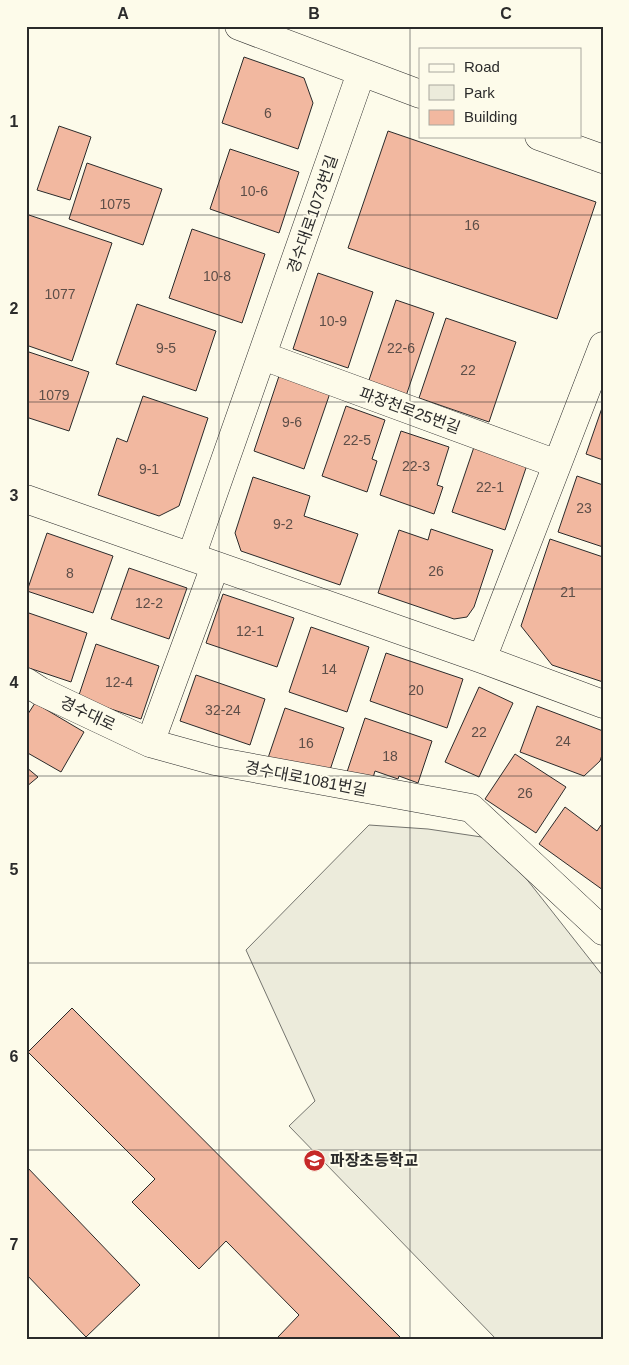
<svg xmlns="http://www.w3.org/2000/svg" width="629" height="1365" font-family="Arial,'Noto Sans KR',sans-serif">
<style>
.green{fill:#ecebdb;stroke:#74746e}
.building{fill:#f2b8a0;stroke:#2b2b2b}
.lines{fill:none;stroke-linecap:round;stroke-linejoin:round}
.street-casing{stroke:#2b2b2b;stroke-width:29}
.street{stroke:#fdfbea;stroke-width:28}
.grid{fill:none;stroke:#2b2b2b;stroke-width:1;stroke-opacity:0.55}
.labels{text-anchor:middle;stroke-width:4;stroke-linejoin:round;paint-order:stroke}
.number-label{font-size:14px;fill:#5d4e48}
.street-label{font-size:16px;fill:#2b2b2b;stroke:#fdfbea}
.poi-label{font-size:16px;font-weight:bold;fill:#2b2b2b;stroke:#fdfbea;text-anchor:start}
.neatline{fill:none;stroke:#2b2b2b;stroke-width:2}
.grid-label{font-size:16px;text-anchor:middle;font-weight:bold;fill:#2b2b2b}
</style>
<rect width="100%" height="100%" fill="#fdfbea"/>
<!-- green -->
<path class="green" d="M369,825L428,829L495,839L603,976V1339H496L289,1126L315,1101L246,950Z"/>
<!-- building -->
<path class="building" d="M244,57L304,78L313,103L298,149L222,123Z
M59,126L91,137L70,200L37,190Z
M388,131L596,202L557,319L348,248Z
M230,149L299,172L279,233L210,209Z
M87,163L162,189L143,245L69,219Z
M26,214L112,243L72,361L26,345Z
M192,229L265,254L242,323L169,298Z
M318,273L373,292L348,368L293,349Z
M396,300L434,313L406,396L368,383Z
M137,304L216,331L196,391L116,364Z
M446,318L516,342L489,422L419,398Z
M26,351L89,372L69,431L26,417Z
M279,376L330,393L304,469L254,451Z
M143,396L208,418L179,506L159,516L98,495L117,438L127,442Z
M603,405V460L586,454Z
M346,406L385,420L372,459L377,461L367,492L322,476Z
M401,431L449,447L437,485L443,487L434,514L380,495Z
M475,444L528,462L505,530L452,512Z
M577,476L603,485V547L558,532Z
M253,477L310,496L304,516L358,534L340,585L241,551L235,533Z
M431,529L493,550L474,607L467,617L454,619L378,593L399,530L428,540Z
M47,533L113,556L93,613L27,591Z
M550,539L603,557V682L552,665L521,626Z
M129,568L187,588L169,639L111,619Z
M223,594L294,618L277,667L206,643Z
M26,612L87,633L71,682L26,667Z
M311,627L369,647L347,712L289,692Z
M96,644L159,666L141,719L78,698Z
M386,653L463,679L447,728L370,701Z
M196,675L265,699L250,745L180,721Z
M479,687L513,703L479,777L445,762Z
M35,703L84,732L61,772L26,752V717Z
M537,706L603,731V752L600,761L584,776L520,752Z
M285,708L344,728L327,779L268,758Z
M365,718L432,741L418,783L399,776L398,779L375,771L372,781L347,772Z
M515,754L566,787L536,833L485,799Z
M26,767L38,777L26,787Z
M565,807L597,831L601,825L603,827V890L539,844Z
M72,1008L402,1339H280L278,1337L299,1315L226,1241L199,1269L132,1202L155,1179L28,1052Z
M26,1166L140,1285L86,1337L26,1274Z"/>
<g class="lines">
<defs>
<path id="street" d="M239,26L420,94
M539,136L603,159
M263,356L557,464
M26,499L482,659L603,704
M191,557L361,73
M482,659L603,346
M26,682L40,691L150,743L215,761L471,808L603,931
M150,743L215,566"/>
</defs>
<!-- street casing -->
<use href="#street" class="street-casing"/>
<!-- street -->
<use href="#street" class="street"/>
</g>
<!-- grid -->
<path class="grid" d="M219,26V1339M410,26V1339M26,215H603M26,402H603M26,589H603M26,776H603M26,963H603M26,1150H603"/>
<!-- icons -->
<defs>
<symbol id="school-disc" viewBox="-11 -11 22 22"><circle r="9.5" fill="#c62828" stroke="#fdfbea"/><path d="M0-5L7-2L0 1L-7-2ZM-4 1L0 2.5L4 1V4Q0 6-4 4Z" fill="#fff"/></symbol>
</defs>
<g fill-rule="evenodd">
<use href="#school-disc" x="302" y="1148" width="25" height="25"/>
</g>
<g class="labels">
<!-- number labels -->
<g class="number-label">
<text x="268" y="118">6</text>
<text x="254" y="196">10-6</text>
<text x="115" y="209">1075</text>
<text x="472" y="230">16</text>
<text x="217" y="281">10-8</text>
<text x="60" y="299">1077</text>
<text x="333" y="326">10-9</text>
<text x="166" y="353">9-5</text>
<text x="401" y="353">22-6</text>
<text x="468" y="375">22</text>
<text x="54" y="400">1079</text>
<text x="292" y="427">9-6</text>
<text x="357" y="445">22-5</text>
<text x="416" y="471">22-3</text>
<text x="149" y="474">9-1</text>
<text x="490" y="492">22-1</text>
<text x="584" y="513">23</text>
<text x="283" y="529">9-2</text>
<text x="436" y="576">26</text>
<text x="70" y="578">8</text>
<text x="568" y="597">21</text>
<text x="149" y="608">12-2</text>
<text x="250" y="636">12-1</text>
<text x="329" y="674">14</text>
<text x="119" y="687">12-4</text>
<text x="416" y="695">20</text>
<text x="223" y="715">32-24</text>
<text x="479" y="737">22</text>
<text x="563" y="746">24</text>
<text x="306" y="748">16</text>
<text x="390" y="761">18</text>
<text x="525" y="798">26</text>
</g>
<!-- street labels -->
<g class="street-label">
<text transform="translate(312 214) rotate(-71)" y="6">경수대로1073번길</text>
<text transform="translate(410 410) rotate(20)" y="6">파장천로25번길</text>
<text transform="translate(88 713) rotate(25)" y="6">경수대로</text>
<text transform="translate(306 778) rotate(11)" y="6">경수대로1081번길</text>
</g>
<!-- poi labels -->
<g class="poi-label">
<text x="330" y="1166">파장초등학교</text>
</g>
</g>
<!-- border -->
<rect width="629" height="1365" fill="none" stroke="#fdfbea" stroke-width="55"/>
<!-- legend -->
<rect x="419" y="48" width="162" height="90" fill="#fdfbea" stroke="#a9a89e"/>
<rect x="429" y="64" width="25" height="8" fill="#fdfbea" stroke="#a9a89e"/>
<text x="464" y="72" font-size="15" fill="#2b2b2b">Road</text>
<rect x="429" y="85" width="25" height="15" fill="#ecebdb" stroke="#a9a89e"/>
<text x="464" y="98" font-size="15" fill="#2b2b2b">Park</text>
<rect x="429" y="110" width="25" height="15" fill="#f2b8a0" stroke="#a9a89e"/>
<text x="464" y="122" font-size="15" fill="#2b2b2b">Building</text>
<rect x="28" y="28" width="574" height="1310" class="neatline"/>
<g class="grid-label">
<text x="123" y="19">A</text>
<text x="314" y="19">B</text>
<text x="506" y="19">C</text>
<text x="14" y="127">1</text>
<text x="14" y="314">2</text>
<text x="14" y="501">3</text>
<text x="14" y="688">4</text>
<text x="14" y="875">5</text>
<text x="14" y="1062">6</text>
<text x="14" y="1250">7</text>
</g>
</svg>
